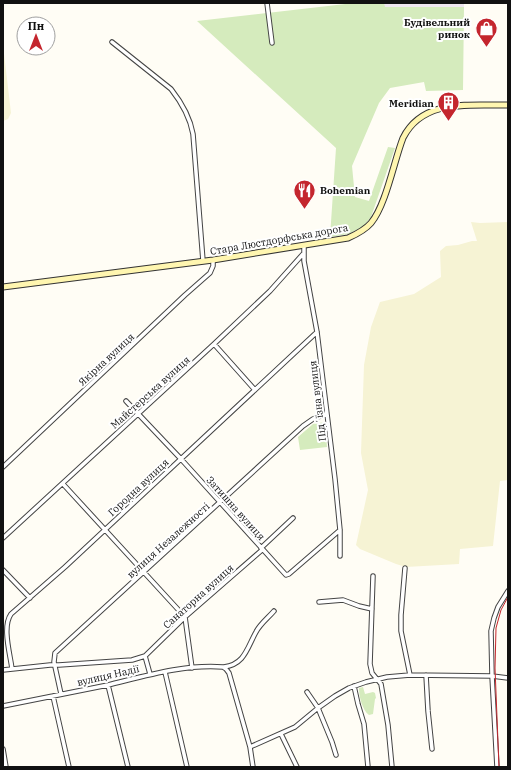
<svg xmlns="http://www.w3.org/2000/svg" width="511" height="770" font-family="'IBM Plex Serif',serif">
<style>
.industrial{fill:#eee6ef}
.farmland{fill:#f6f3d4}
.green{fill:#d5ebbd}
.lines{fill:none;stroke-linecap:round;stroke-linejoin:round}
.street-casing{stroke:#444;stroke-width:5.5}
.secondary-casing{stroke:#333;stroke-width:7}
.street{stroke:#fff;stroke-width:3.5}
.secondary{stroke:#fff6b0;stroke-width:5}
.tram{stroke:#c4262e;stroke-width:1}
.labels{text-anchor:middle;stroke-width:4;stroke-linejoin:round;paint-order:stroke}
.poi-label{font-size:10px;font-weight:bold;fill:#111;stroke:#fff;text-anchor:end}
.street-label{font-size:10px;fill:#111;stroke:#fff}
</style>
<rect width="100%" height="100%" fill="#fffdf5"/>
<!-- industrial -->
<path class="industrial" d="M384,3H464V7H384Z"/>
<!-- farmland -->
<path class="farmland" d="M3,45L11,113L8,119L3,121Z
M471,222L480,223L508,222V480L500,481L493,546L460,549L459,564L406,567L396,564L360,549L356,545L368,490L361,453L364,365L371,327L380,302L414,294L441,277L440,251L446,246L458,245L472,241H477Z"/>
<!-- green -->
<path class="green" d="M354,3H384L385,7H464L463,90L426,91L424,82L390,88L379,103L352,166L355,197L369,201L388,147L395,148L371,217L363,227L348,234L330,237L336,148L197,21Z
M325,422L327,447L300,450L298,437L313,424Z
M363,687L365,694L373,692L375,693L376,698L375,699L373,714L369,715C362,710 359,696 359,688Z"/>
<g class="lines">
<defs>
<path id="street" d="M267,3L272,43
M112,42L171,89C182,103 190,117 193,134L203,261
M304,246V261L317,332L335,479L340,530V556
M214,344L255,390
M126,401L181,459L286,575L289,574L340,530
M3,467L185,295L210,273L213,266V260
M63,484L185,617L192,668
M3,538L214,344L270,291L303,254
M261,548L293,518
M405,568L401,615V631L410,675
M3,570L30,598
M373,576L370,664L372,673L381,684L388,725L392,767
M319,602L343,600L359,606L372,609
M145,656L150,674
M224,667C245,664 247,648 256,632C260,624 268,618 274,611
M12,669C10,653 2,627 11,614L65,567L317,332
M3,670L50,665H59L132,660L145,656L185,617L262,550
M165,672L187,767
M426,675L428,711L432,749
M108,685L128,767
M354,686L358,704L364,724L368,767
M307,692L318,708L332,742L336,755
M61,694L54,662L55,653L303,426L313,419L326,414
M53,696L69,767
M3,706C38,699 73,692 108,685C145,676 184,664 223,667L226,669L229,673L250,747L253,767
M281,734L297,767
M250,747L295,727L318,708L335,696L349,688L366,682L387,677L410,675L492,676L508,678
M3,749L6,767
M497,767L492,676L491,631L494,618L498,607L508,591"/>
<path id="secondary" d="M3,287L213,260L348,238C357,234 365,230 371,223C386,205 394,161 403,138C423,98 470,106 508,105"/>
</defs>
<!-- street casing -->
<use href="#street" class="street-casing"/>
<!-- secondary casing -->
<use href="#secondary" class="secondary-casing"/>
<!-- street -->
<use href="#street" class="street"/>
<!-- secondary -->
<use href="#secondary" class="secondary"/>
<!-- tram -->
<path class="tram" d="M499,767L495,668L496,628L501,610L508,597"/>
</g>
<!-- icons -->
<defs>
<symbol id="shop-pin" viewBox="-11 -11 22 30"><path d="M0 17L-7.5 6A9.5 9.5 0 1 1 7.5 6Z" fill="#c4262e" stroke="#fff"/><path d="M-5-2.5h2.3a2.7 3.5 0 0 1 5.4 0H5L5.5 6h-11ZM-1.5-2.5h3a1.5 2.3 0 0 0-3 0Z" fill="#fff"/></symbol>
<symbol id="building-pin" viewBox="-11 -11 22 30"><path d="M0 17L-7.5 6A9.5 9.5 0 1 1 7.5 6Z" fill="#c4262e" stroke="#fff"/><path d="M-4-6H4V6H1V3H-1V6H-4ZM-2.5-4.3h1.7v1.8h-1.7ZM.8-4.3h1.7v1.8H.8ZM-2.5-1h1.7V.8h-1.7ZM.8-1h1.7V.8H.8Z" fill="#fff"/></symbol>
<symbol id="restaurant-pin" viewBox="-11 -11 22 30"><path d="M0 17L-7.5 6A9.5 9.5 0 1 1 7.5 6Z" fill="#c4262e" stroke="#fff"/><path d="M-5-6h1v4h1v-4h1v4h1v-4h1v5L-1.5 .5V6h-2V.5L-5-1ZM5-6V6H3V1.5H1.5Q1.5-4 5-6Z" fill="#fff"/></symbol>
</defs>
<g fill-rule="evenodd">
<use href="#shop-pin" x="474" y="16" width="25" height="34"/>
<use href="#building-pin" x="436" y="90" width="25" height="34"/>
<use href="#restaurant-pin" x="292" y="178" width="25" height="34"/>
</g>
<g class="labels">
<!-- poi labels -->
<g class="poi-label">
<text x="470" y="26">Будівельний<tspan x="470" dy="12">ринок</tspan></text>
<text x="434" y="107">Meridian</text>
<text x="320" y="194" text-anchor="start">Bohemian</text>
</g>
<!-- street labels -->
<g class="street-label">
<text transform="translate(279 239) rotate(-10)" y="4">Стара Люстдорфська дорога</text>
<text transform="translate(106 359) rotate(-43)" y="4">Якірна вулиця</text>
<text transform="translate(150 392) rotate(-42)" y="4">Майстерська вулиця</text>
<text transform="translate(317 401) rotate(-97)" y="4">Підʼїзна вулиця</text>
<text transform="translate(138 487) rotate(-43)" y="4">Городна вулиця</text>
<text transform="translate(236 508) rotate(48)" y="4">Затишна вулиця</text>
<text transform="translate(168 540) rotate(-42)" y="4">вулиця Незалежності</text>
<text transform="translate(198 596) rotate(-42)" y="4">Санаторна вулиця</text>
<text transform="translate(108 675) rotate(-13)" y="4">вулиця Надії</text>
</g>
</g>
<!-- border -->
<rect width="511" height="770" fill="none" stroke="#111111" stroke-width="8"/>
<!-- north arrow -->
<g transform="translate(36 36)"><circle r="19" fill="#ffffff" stroke="#a0a0a0"/>
<path d="M0-3L7 15L0 10L-7 15Z" fill="#c4262e"/>
<text y="-6" font-size="11" font-weight="bold" text-anchor="middle" fill="#111111">Пн</text>
</g>
</svg>
